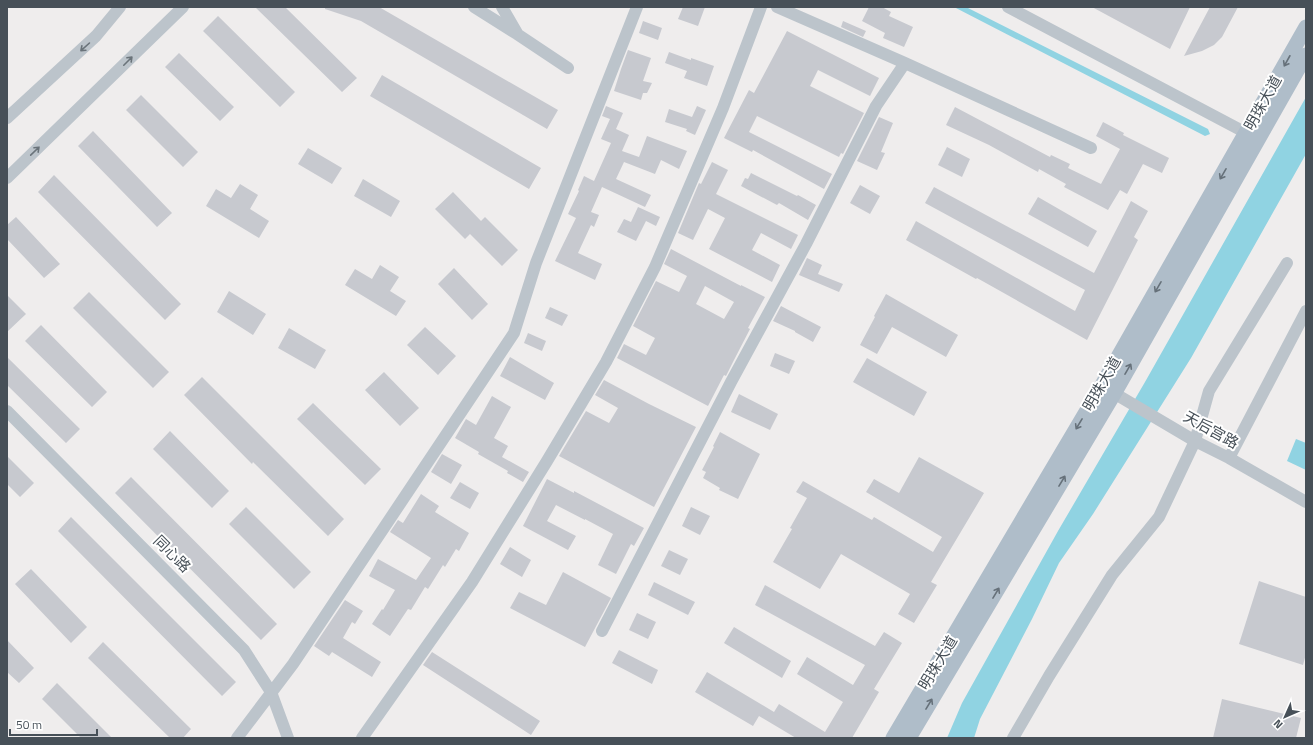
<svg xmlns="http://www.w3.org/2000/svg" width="1313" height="745" font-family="'Titillium Web','Noto Sans SC',sans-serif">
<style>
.water{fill:#90d3e2}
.building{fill:#c7c9cf;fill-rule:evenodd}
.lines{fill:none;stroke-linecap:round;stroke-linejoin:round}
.minor{stroke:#bcc4cb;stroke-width:12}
.major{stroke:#afbdc9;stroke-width:15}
.oneway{stroke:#6a737a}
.oneway2{stroke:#66717a}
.labels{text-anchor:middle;stroke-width:4;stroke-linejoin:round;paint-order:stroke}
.street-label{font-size:15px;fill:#475058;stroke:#fff}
</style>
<rect width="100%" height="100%" fill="#efeded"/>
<!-- water -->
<path class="water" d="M954,7H966L1208,129L1210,134L1205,136Z
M1306,97V154L1191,358L1093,514L1059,563L1032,619L980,719L974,738H947L962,703L1058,531L1145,382Z
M1296,439L1306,443V470L1287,461Z"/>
<!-- building -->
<path class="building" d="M255,7H285L357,78L342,92Z
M325,7H379L558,110L547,129L361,21L325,9Z
M683,7H705L698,26L678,19Z
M869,7H882L891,12L889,16L913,27L904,47L883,38L885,33L862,21Z
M1092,7H1190L1170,49Z
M1210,7H1238L1222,37L1214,45L1202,51L1184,56Z
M218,16L295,92L280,107L203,31Z
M643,21L662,28L658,40L639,33Z
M843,21L866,31L863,37L841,27Z
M787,31L879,78L870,96L818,70L810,86L864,113L843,154L841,153L839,157L757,116L749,132L832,174L824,189L753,150L752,152L724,138L749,90L754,93Z
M628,50L651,58L643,81L652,83L647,93H643L641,100L614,91L621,69Z
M669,52L691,60V58L714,66L707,86L684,78L687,71L665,63Z
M179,53L234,107L220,121L165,67Z
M382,75L541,168L529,189L370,96Z
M141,95L198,152L183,167L126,110Z
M606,106L623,113L616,129L629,135L622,151L639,157L647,136L687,151L679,169L661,160L655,174L624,162L616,179L651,195L645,207L602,187L591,212L599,215L594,227L591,225L578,253L602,264L595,280L555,261L576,218L568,214L579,191L578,190L584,176L594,181L611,143L601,139L610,119L602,116Z
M697,106L706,110L695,135L686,131L687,129L665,122L669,109L692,117Z
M955,107L1050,157L1051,155L1070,164L1068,168L1101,184L1120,149L1096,136L1103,122L1124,133L1123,135L1169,158L1162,173L1143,164L1127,194L1120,190L1108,210L1064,187L1066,184L1039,169L1038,172L989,145L946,125Z
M879,117L893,123L881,152L885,153L877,170L857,161Z
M93,131L172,213L157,227L78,146Z
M947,147L970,159L962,177L938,165Z
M308,148L342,168L332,184L298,164Z
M712,162L728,170L716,194L798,235L791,249L761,233L752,250L780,265L772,282L709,249L725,218L708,209L693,240L678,233L699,183L701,184Z
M751,173L797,196L798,195L816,205L808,220L779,203L777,205L741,186L745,178L748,179Z
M54,175L181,304L165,320L38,192Z
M363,179L400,201L391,217L354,196Z
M240,184L258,195L250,209L269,221L259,238L206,206L216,189L231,198Z
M860,185L880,196L870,214L850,203Z
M934,187L1094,273L1131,201L1148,211L1134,237L1138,240L1087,340L977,278L976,279L906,240L916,221L1075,311L1085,290L925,203Z
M453,192L481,221L485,217L518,250L502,266L470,234L465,239L435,209Z
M1038,197L1097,231L1088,247L1028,214Z
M638,207L660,217L656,226L646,221L636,241L617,232L624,219L631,222Z
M16,217L60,264L44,278L7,239V225Z
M671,249L741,286V285L765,297L748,328L750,329L734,360L726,376L724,375L708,406L617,358L624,344L646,355L655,338L633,326L656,281L679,292L687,276L664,264ZM705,286L734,302L724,319L696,304Z
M807,258L822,265L818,274L843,284L839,292L799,275Z
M380,265L399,277L390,291L406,301L396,316L345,285L355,269L372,279Z
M454,268L488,304L472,320L438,284Z
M229,291L266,314L253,335L217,312Z
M89,292L169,372L153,388L73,308Z
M886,294L958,335L946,357L892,327L877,354L860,345L875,317L874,316Z
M7,295L26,314L7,332Z
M781,306L821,327L813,342L795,332V331L773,321Z
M550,307L568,315L562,326L545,318Z
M41,325L107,392L92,407L25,341Z
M425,327L456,356L438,375L407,345Z
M289,328L326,350L315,369L278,348Z
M528,333L546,341L542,351L524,343Z
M775,353L795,361L789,374L770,366Z
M7,357L80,429L66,443L7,385Z
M510,357L554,383L545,400L500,376Z
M867,358L927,392L914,416L853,382Z
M384,372L419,408L400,426L365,390Z
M202,377L344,519L328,536L253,462L252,464L184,395Z
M604,380L649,404L696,427L654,507L559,456L586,411L609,423L618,408L595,395Z
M739,394L778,414L770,430L731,412Z
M492,396L511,407L494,438L508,446L502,457L529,472L523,482L507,473L508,471L478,454L479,452L455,438L466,419L476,425Z
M313,403L381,469L365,485L297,419Z
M170,431L229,491L212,508L153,449Z
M720,432L760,454L738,499L719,490L720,488L703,478L706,472L702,470L714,447L713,446Z
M442,454L462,465L451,484L431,472Z
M7,456L34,483L20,497L7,484Z
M919,457L984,493L931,582L937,585L914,623L898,614L910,594L841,554L820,589L773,562L792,529L790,528L807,498L796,492L803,481L872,520L874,517L933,552L942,537L866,492L874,479L899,493Z
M131,477L277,624L261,640L115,493Z
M547,479L574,493V491L644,528L634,546L631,544L616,574L598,565L613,534L585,519V520L556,505L547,521L576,536L568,550L523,526Z
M460,482L479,493L470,509L450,498Z
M421,494L439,506L435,512L469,533L459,551L456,549L445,567L443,565L428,589L425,587L411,610L408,609L390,636L372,624L382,609L383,610L395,590L369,576L378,559L416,580L431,558L390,532L398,520L403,523Z
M246,507L311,572L294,589L229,524Z
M691,507L710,516L700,535L682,526Z
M71,517L236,682L222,696L58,531Z
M510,547L531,560L522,577L500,564Z
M669,550L688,559L680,575L661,566Z
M31,569L87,627L71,643L15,584Z
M563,572L611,598L585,647L510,608L519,592L546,605Z
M1259,581L1306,597V654L1303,665L1239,644Z
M654,582L695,602L688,615L648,595Z
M765,585L875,646L884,632L902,643L874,689L879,692L852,738H796L759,716L753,726L695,692L707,672L774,712L779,704L825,732L843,702L797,674L807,657L853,685L865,665L755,605Z
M345,600L363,611L355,624L352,622L343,638L381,662L372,677L332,652L329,656L314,646Z
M637,613L656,622L648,639L629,630Z
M734,627L791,661L782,678L724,643Z
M7,640L34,668L19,683L7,672Z
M103,642L191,729L183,738H170L88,658Z
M619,650L658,670L652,684L612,663Z
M432,652L540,721L531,735L423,665Z
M57,683L112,738H81L42,699Z
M1222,699L1301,718L1296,738H1213Z"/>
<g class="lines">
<!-- minor -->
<path class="minor" d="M474,7L517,34L568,68
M502,7L517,33
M777,7L905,63L1091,148
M1008,7L1252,136
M7,118L96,36L120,7
M7,178L183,7
M1107,389L1195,441L1229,458L1306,502
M7,411L244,650L271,692L288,738
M1229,458L1306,311
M602,631L731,382L806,244L876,106L905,63
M237,738L293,664L514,333L536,263L637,7
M362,738L472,582L547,461L606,362L655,267L723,108L761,7
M1013,738L1049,676L1112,575L1159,517L1195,441L1209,391L1287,263"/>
<!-- major -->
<path class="major" d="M893,738L1102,385L1306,27
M909,738L1114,394L1306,55"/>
</g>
<!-- one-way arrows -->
<defs><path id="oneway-shaft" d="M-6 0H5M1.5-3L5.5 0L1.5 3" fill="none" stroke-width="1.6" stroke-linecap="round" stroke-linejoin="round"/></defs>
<g class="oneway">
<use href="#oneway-shaft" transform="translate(85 47) rotate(138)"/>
<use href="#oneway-shaft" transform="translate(128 61) rotate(-45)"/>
<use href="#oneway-shaft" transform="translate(35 151) rotate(-44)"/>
</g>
<g class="oneway2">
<use href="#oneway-shaft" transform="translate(1287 61) rotate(119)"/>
<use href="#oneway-shaft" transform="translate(1223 174) rotate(120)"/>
<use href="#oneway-shaft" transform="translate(1158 287) rotate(120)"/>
<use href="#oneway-shaft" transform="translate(1128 369) rotate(-60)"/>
<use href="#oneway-shaft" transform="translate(1079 424) rotate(121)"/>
<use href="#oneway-shaft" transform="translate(1062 481) rotate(-59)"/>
<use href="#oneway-shaft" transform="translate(996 593) rotate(-59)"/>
<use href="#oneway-shaft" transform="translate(929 704) rotate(-59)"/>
</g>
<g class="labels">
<!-- street labels -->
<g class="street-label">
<text transform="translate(1263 103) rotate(-61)" y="5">明珠大道</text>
<text transform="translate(1102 384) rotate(-60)" y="5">明珠大道</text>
<text transform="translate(1211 430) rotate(29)" y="5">天后宫路</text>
<text transform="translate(172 554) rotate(45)" y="5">同心路</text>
<text transform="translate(938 663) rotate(-59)" y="5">明珠大道</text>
</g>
</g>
<!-- border -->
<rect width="1313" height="745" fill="none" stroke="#475058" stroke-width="16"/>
<!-- north arrow -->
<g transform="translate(1285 717) rotate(225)" stroke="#ffffff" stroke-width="3" paint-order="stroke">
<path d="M0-3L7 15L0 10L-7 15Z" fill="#475058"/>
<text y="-6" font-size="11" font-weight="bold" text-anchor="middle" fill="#475058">N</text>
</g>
<!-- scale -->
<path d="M10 729v6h87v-6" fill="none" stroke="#475058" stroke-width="2"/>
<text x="16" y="729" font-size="12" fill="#475058" stroke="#ffffff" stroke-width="3" paint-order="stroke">50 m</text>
</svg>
